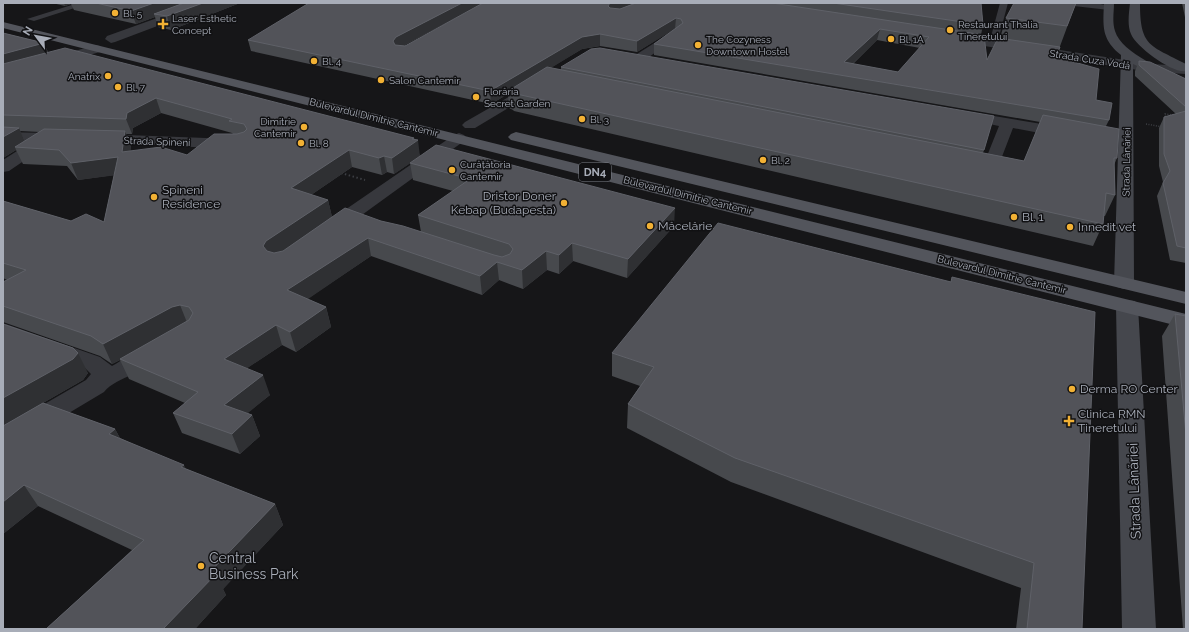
<svg xmlns="http://www.w3.org/2000/svg" width="1189" height="632" font-family="Raleway,sans-serif">
<style>
.lines{fill:none;stroke-linecap:round;stroke-linejoin:round}
.path-far1{stroke:#3d3f44;stroke-width:1.5;stroke-dasharray:1 1.5;stroke-linecap:butt}
.path{stroke:#3d3f44;stroke-width:2;stroke-dasharray:1.5 2.5;stroke-linecap:butt}
.lane{fill:#37383d;fill-rule:evenodd}
.street{fill:#37383d;fill-rule:evenodd}
.secondary{fill:#45474d;fill-rule:evenodd}
.primary{fill:#53555c;fill-rule:evenodd}
.wall{fill:#47494d;fill-rule:evenodd}
.shaded-wall{fill:#2f3033}
.building{fill:#525359;stroke:#5f6168;fill-rule:evenodd}
.poi-dot{fill:#f2b134;stroke:#111113;stroke-width:1.5}
.labels{text-anchor:middle;stroke-width:3;stroke-linejoin:round;paint-order:stroke}
.far-poi-label{font-size:10px;fill:#a8adb8;stroke:#111113;text-anchor:start}
.far-street-label{font-size:10px;fill:#a8adb8;stroke:#111113}
.shield{fill:#111113;stroke:#7b7e86;stroke-width:1}
.shield-label{font-size:11px;font-weight:bold;fill:#a8adb8}
.poi-label{font-size:12px;fill:#a8adb8;stroke:#111113;text-anchor:start}
.near-street-label{font-size:14px;fill:#a8adb8;stroke:#111113}
.near-poi-label{font-size:14px;fill:#a8adb8;stroke:#111113;text-anchor:start}
</style>
<rect width="100%" height="100%" fill="#161618"/>
<g class="lines">
<!-- path-far1 -->
<path class="path-far1" d="M1166,119L1165,114L1174,115
M1146,124L1163,127"/>
<!-- path -->
<path class="path" d="M341,173L365,180"/>
<!-- lane -->
<path class="lane" d="M78,3H90L34,21L27,19Z
M1000,3H1008L997,44L993,46L989,44Z
M1061,3C1073,3 1104,1 1113,8L1109,10L1065,5Z"/>
<!-- street -->
<path class="street" d="M199,3H214L213,5L115,42L111,43L105,39L107,36Z
M675,30L679,31L681,33L679,35L645,60H637L635,57L637,54Z
M956,34L1151,64L1186,66V74L1151,72L952,41L950,38L952,35Z
M96,45L100,46L102,49L100,52L3,79V71Z
M535,82L540,83L542,86L540,89L475,128H465L462,125L465,122Z
M964,111L1066,128L1071,130L1074,133L1071,136L1066,138L1013,128L998,167C988,174 978,171 967,168L965,165L967,162L985,161L999,126L959,118L957,115L959,112Z
M3,132L48,133L53,135L56,138L53,141L9,171L3,172V160L31,142H3Z
M459,133L464,135L467,138L464,141L337,233L330,235L323,233L321,229L323,225L454,135Z
M99,134L233,139L239,141L241,144L239,147L233,149L94,142L91,139L94,136Z
M3,323L100,357L112,366C126,358 142,345 158,350L162,355C149,374 118,375 104,392L12,447L3,450V428L86,380L91,374L84,367L3,338Z"/>
<!-- secondary -->
<path class="secondary" d="M1104,3H1114C1114,12 1112,22 1115,31C1122,54 1166,70 1186,80V89L1133,64L1134,283L1131,287L1124,289L1117,287L1114,283L1121,55C1101,39 1103,26 1104,3Z
M1130,3H1140C1140,47 1150,45 1186,64V71C1173,74 1136,47 1131,34C1127,25 1129,13 1130,3Z
M1127,300L1135,301L1138,306L1156,629H1122L1116,306L1119,301Z"/>
<!-- primary -->
<path class="primary" d="M3,22L1186,314V328L3,28Z
M516,132L1186,292V304L511,140L508,137L511,134Z"/>
</g>
<!-- wall -->
<path class="wall" d="M52,3H240L171,30L158,27L155,17L136,24L74,10L71,4L65,6Z
M483,3L403,46L636,3H981L983,25L981,35L987,60L1000,38L1006,18L1076,3L1056,57L1096,100L1109,120L1106,126L1117,158L1114,165L1115,195L1105,216H1104L1103,224L1093,246L514,111L513,110L509,108L508,94L491,104L251,51L248,40ZM674,29L654,44V55L1040,122L1024,161L983,153L994,116L561,67V70L550,68L582,49L600,46L637,52ZM877,40L920,48L898,72L853,64Z
M1182,3H1186V22Z
M3,33L44,43L48,52L414,138L420,156L674,226L627,278L573,261L559,274L547,270L523,289L499,280L482,295L371,256L307,299L326,307L331,327L296,352L282,345L247,368L270,395L247,413L252,415L260,436L240,454L182,433L173,413L185,403L129,379L120,360L112,364L100,356L3,322V282L7,280L3,278V201L71,221L104,222L114,175L78,180L67,166L23,164L16,150L3,158ZM161,113L232,133L233,134L187,155L130,151L131,147L126,134H132L133,128ZM20,131L40,132L25,141ZM410,163L413,180L453,191L418,215L421,232L381,221L332,217L328,200L311,195L352,167L382,175L387,172L394,174Z
M1139,61L1186,79V263L1170,260L1157,196L1163,182L1159,166V128L1164,117L1176,114L1135,76V71Z
M950,282L1082,629H1016L1021,588L731,482L627,428L628,404L640,386L612,376V353Z
M1175,314L1186,316V629H1183L1162,336Z
M3,324L88,373L83,380L43,403L115,429L120,438L186,469L275,504L283,525L223,589L226,595L195,629H46L132,550L38,506L3,534Z"/>
<!-- shaded-wall -->
<path class="shaded-wall" d="M64,3H71V4L65,6Z
M154,3H195L154,14L155,17L136,24L131,11Z
M203,3H240L171,30L167,16Z
M462,3H483L397,49L395,52L393,41L396,37Z
M610,3H635L610,13L608,6Z
M676,18L675,29L637,52V41Z
M880,29L877,40L842,74L844,62Z
M600,34V46L582,49L512,92L508,91V94L491,104L490,91L582,37Z
M44,43L49,56L3,69V54Z
M156,98L161,113L133,128L132,134L126,119L127,113Z
M19,128L26,144L15,147L16,150L3,158V137Z
M125,131L131,147L129,168L122,152Z
M414,138L415,142L418,140L420,157L394,174L392,158Z
M349,150L352,167L295,206L291,188Z
M384,156L387,172L382,175L379,158Z
M118,157L125,174L78,180L71,163Z
M328,200L332,217L272,259L263,246L266,241Z
M675,208L674,226L627,278L628,259Z
M368,238L371,256L292,310L287,290Z
M572,243L573,261L559,274V255Z
M546,251L547,270L523,289L522,270Z
M497,262L499,280L482,295L480,276Z
M180,305L188,325L120,359V360L112,364L103,344L172,307Z
M326,307L331,327L296,352L290,332Z
M276,325L282,345L231,379L224,359Z
M78,353L88,373L83,380L3,426V398Z
M263,375L270,395L232,426L224,405Z
M252,415L260,436L240,454L232,434Z
M115,429L126,450L109,434Z
M184,465L194,486L181,467Z
M24,485L38,506L3,534V502Z
M275,504L283,525L223,589L226,595L195,629H163L209,573Z"/>
<!-- building -->
<path class="building" d="M96,3H154L131,11Z
M184,3H203L167,16L154,14Z
M309,3H462L396,37L393,41L395,45L405,46L483,3H610L608,6L610,8L620,9L636,3H772L984,35L987,60L998,38L1060,47L1056,57L1099,69L1096,100L1112,103L1109,120L654,44L683,23L681,19L676,18L637,41L600,34L582,37L490,91L248,40ZM880,29L929,37L898,72L844,62Z
M833,3H981L983,25Z
M1014,3H1076L1067,26L1006,18Z
M3,33L44,43L3,54Z
M65,48L414,138L412,139L418,140L392,158L384,156L379,158L349,150L291,188L328,200L266,241L263,246L267,251L274,253L283,251L345,208L381,221L403,226L494,255L502,257L510,254L513,249L509,244L418,215L470,179L410,163L436,145L675,208L628,259L572,243L559,255L546,251L522,270L497,262L480,276L368,238L287,290L326,307L290,332L276,325L224,359L263,375L224,405L252,415L232,434L173,413L198,392L120,359L189,320L193,313L189,307L180,305L172,307L103,344L91,336L3,306V282L26,270L3,263V201L71,221L86,214L104,222L118,157L71,163L59,150L15,147L44,129L125,131L122,152L161,147L187,155L214,134H237L244,132L247,129L244,124L229,121L232,119L156,98L127,113L126,119L3,115V64Z
M600,48L994,116L984,150L561,67L591,49Z
M1139,61L1150,62L1186,79V107L1139,65Z
M547,67L1024,161L1043,115L1119,129L1117,158H1114L1115,195L1106,193L1103,224L512,93L514,92L508,91Z
M1186,111V248L1177,246L1163,183L1170,171L1164,154V117Z
M3,127L19,128L3,137Z
M718,223L951,282L952,277L1095,312L1082,629H1027L1034,563L735,458L628,404L654,367L612,353Z
M1175,314L1186,316V435Z
M3,324L73,348L78,353L73,359L3,398Z
M43,403L115,429L109,434L184,465L181,467L275,504L209,573L216,574L163,629H46L144,540L24,485L3,502V426Z"/>
<!-- markers -->
<g class="poi-dot">
<circle cx="115" cy="13" r="4"/>
<path d="M161 18h4v4h4v4h-4v4h-4v-4h-4v-4h4z"/>
<circle cx="950" cy="30" r="4"/>
<circle cx="891" cy="39" r="4"/>
<circle cx="698" cy="45" r="4"/>
<circle cx="314" cy="61" r="4"/>
<circle cx="108" cy="76" r="4"/>
<circle cx="381" cy="80" r="4"/>
<circle cx="118" cy="87" r="4"/>
<circle cx="476" cy="97" r="4"/>
<circle cx="582" cy="119" r="4"/>
<circle cx="304" cy="127" r="4"/>
<circle cx="301" cy="143" r="4"/>
<circle cx="763" cy="160" r="4"/>
<circle cx="452" cy="170" r="4"/>
<circle cx="154" cy="197" r="4"/>
<circle cx="564" cy="203" r="4"/>
<circle cx="1014" cy="217" r="4"/>
<circle cx="650" cy="226" r="4"/>
<circle cx="1070" cy="227" r="4"/>
<circle cx="1072" cy="389" r="4"/>
<path d="M1067 415h4v4h4v4h-4v4h-4v-4h-4v-4h4z"/>
<circle cx="201" cy="566" r="4"/>
</g>
<g class="labels">
<!-- far-poi labels -->
<g class="far-poi-label">
<text x="123" y="17">Bl. 5</text>
<text x="172" y="22">Laser Esthetic<tspan x="172" dy="12">Concept</tspan></text>
<text x="958" y="28">Restaurant Thalia<tspan x="958" dy="12">Tineretului</tspan></text>
<text x="706" y="43">The Cozyness<tspan x="706" dy="12">Downtown Hostel</tspan></text>
<text x="899" y="43">Bl. 1A</text>
<text x="322" y="65">Bl. 4</text>
<text x="100" y="80" text-anchor="end">Anatrix</text>
<text x="389" y="84">Salon Cantemir</text>
<text x="126" y="91">Bl. 7</text>
<text x="484" y="95">Florăria<tspan x="484" dy="12">Secret Garden</tspan></text>
<text x="590" y="123">Bl. 3</text>
<text x="296" y="125" text-anchor="end">Dimitrie<tspan x="296" dy="12">Cantemir</tspan></text>
<text x="309" y="147">Bl. 8</text>
<text x="771" y="164">Bl. 2</text>
<text x="460" y="168">Curățătoria<tspan x="460" dy="12">Cantemir</tspan></text>
</g>
<!-- far-street labels -->
<g class="far-street-label">
<text transform="translate(1090 59) rotate(9)" y="4">Strada Cuza Vodă</text>
<text transform="translate(374 117) rotate(14)" y="4">Bulevardul Dimitrie Cantemir</text>
<text transform="translate(157 141) rotate(2)" y="4">Strada Spineni</text>
<text transform="translate(1126 162) rotate(-89)" y="4">Strada Lânăriei</text>
<text transform="translate(688 195) rotate(14)" y="4">Bulevardul Dimitrie Cantemir</text>
<text transform="translate(1002 274) rotate(14)" y="4">Bulevardul Dimitrie Cantemir</text>
</g>
<!-- shield labels -->
<rect class="shield" x="579" y="163" width="32" height="18" rx="3"/>
<g class="shield-label">
<text x="595" y="176">DN4</text>
</g>
<!-- poi labels -->
<g class="poi-label">
<text x="162" y="194">Spineni<tspan x="162" dy="14">Residence</tspan></text>
<text x="556" y="200" text-anchor="end">Dristor Doner<tspan x="556" dy="14">Kebap (Budapesta)</tspan></text>
<text x="1022" y="221">Bl. 1</text>
<text x="658" y="230">Măcelărie</text>
<text x="1078" y="231">Innedit vet</text>
<text x="1080" y="393">Derma RO Center</text>
<text x="1078" y="418">Clinica RMN<tspan x="1078" dy="14">Tineretului</tspan></text>
</g>
<!-- near-street labels -->
<g class="near-street-label">
<text transform="translate(1134 491) rotate(-92)" y="5">Strada Lânăriei</text>
</g>
<!-- near-poi labels -->
<g class="near-poi-label">
<text x="209" y="563">Central<tspan x="209" dy="16">Business Park</tspan></text>
</g>
</g>
<!-- border -->
<rect width="1189" height="632" fill="none" stroke="#a8adb8" stroke-width="8"/>
<!-- north arrow -->
<g transform="translate(36 36) rotate(302)" stroke="#111113" stroke-width="3" paint-order="stroke">
<path d="M0-3L7 15L0 10L-7 15Z" fill="#a8adb8"/>
<text y="-6" font-size="11" font-weight="bold" text-anchor="middle" fill="#a8adb8">N</text>
</g>
</svg>
